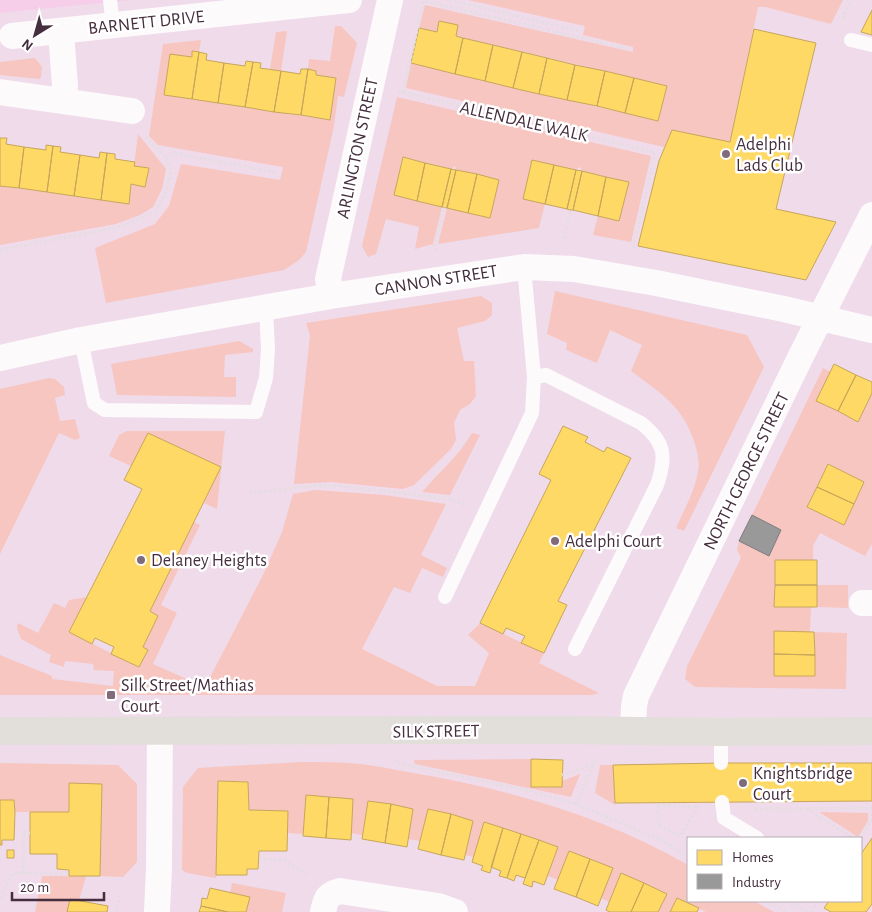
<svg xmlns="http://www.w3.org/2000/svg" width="872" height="912" font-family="'Alegreya Sans',sans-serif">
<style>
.built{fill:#f6ceea}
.green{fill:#f7c6c1;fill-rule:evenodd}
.homes{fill:#ffd966;stroke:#c7a65a}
.industry{fill:#999;stroke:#80797e}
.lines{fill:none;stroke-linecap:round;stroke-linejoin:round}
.path{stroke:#e4dde2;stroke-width:3;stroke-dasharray:2.5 2.5;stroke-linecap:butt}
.service{stroke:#fdfafc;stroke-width:14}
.minor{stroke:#fdfafc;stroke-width:26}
.primary{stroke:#e2deda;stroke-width:28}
.poi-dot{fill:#816b7a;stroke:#fff;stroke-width:2}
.labels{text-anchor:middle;stroke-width:5;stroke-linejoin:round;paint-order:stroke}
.street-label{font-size:18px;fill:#452e3e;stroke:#fff}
.poi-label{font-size:18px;fill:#452e3e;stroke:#fff;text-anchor:start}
</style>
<rect width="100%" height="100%" fill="#f0dbea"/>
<!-- built -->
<path class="built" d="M0,0H131L0,13Z"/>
<!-- green -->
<path class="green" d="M468,0H843L831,24L765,7H758L730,142L672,130L664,147L406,88L411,63L658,121L667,86L456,36L458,25L439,21L437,32L419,28L425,5L633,52V47L583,35L585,26Z
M335,26H341L357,43L344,97L338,96L334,126L306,252L299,260L284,270L106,303L95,248L155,224L169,206L181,164L280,180L283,167L158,145L149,136L163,44L201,40L199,52H192V57L170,54L164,95L329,120L336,78L316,75V71L308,69L309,59L330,61Z
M287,31L281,71L270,69L276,32Z
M35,58L42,67L41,77L39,79L0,75V62Z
M397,97L651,156L631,242L593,235L598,216L619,221L629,182L582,171L580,167L523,199L545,204L539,228L438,244L447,208L490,218L499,180L456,170L455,166L451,169L403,157L394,195L442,207L433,244L415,249L419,227L386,219L376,254L368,257L362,246Z
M138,134L166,169L162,189L153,207L140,215L116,224L0,245V186L129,203L131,184L145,186L149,168L134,166Z
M555,291L747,335L764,367L684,531L676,528C684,510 695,491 698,471C700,461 697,451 694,441C682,405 660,393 631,371L642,345L610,330L597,363L566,350L567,343L547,334Z
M481,296L492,303V315L485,321L457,328L464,361H474L476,396L470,404L460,410L454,423L456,440L451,449L414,485L403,489L331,482L294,484L310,335L306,323Z
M239,341L253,349V352L225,355L224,377H236V397L117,395L111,364Z
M823,368L831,372L817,401L858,421L872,393V544L865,556L820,533L813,546V560L775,561L774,607H811L810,632L774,631V676H814V632L847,633L846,689L695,687L685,679L687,666L741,558L737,550L739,541L769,556L781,530L752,515ZM828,464L864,482L844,524L808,507Z
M49,378L55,379L64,387L65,395L55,398L60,421L75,419L80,438L75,440L59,433L0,554V389Z
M127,431H225L217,509L204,503L220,467L148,433L131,466L109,456L119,435Z
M472,433L480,435L450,495L422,492C439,472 459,456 472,433Z
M315,490L384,495L446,504L421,555L447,568L443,577L422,568L410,593L394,587L362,649L437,686H475L489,653L468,635L480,623L544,653L539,663L599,693L592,695H0V655L52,676V679L113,686L114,671L94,670L93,664L65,661L64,667L49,662L51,655L21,639L17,628L18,623L38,633L54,603L65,608L69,600L87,597L69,632L139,667L148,650L143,647L158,616L150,611L194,522L200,525L161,605L177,613L153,664L205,687L264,573L282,532L293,494Z
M817,585H848V608L817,607Z
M531,759V787H562V781L580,774L571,797L415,764L414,760Z
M301,762C321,762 341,762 361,764C386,767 411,773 436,777C524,794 610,820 688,865V901H754L774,912H706L677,898L670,912H658L666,894L621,873L609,902L601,898L612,868L569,851L558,880L548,876L558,847L503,828L474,857L465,855L473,821L428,809L420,841L408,839L413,809L368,801L362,835L351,833L353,799L306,796L303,834L287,833L288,811L249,810L248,782L218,781L216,878L187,873L182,870L183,787L198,768Z
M0,763L118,765L137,784V862L123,877L100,876L102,784L69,783V812H15L14,800H0Z
M600,765H613L615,805L595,793Z
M819,812L868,813V821L858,837Z
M42,876H86L79,901L70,899L67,912H35Z
M232,883L286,893L282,912H246L249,897L230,893Z"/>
<!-- homes -->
<path class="homes" d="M872,10V35L861,32Z
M439,21L458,25L456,36L463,38L455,74L411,63L419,28L437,32Z
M754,29L816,43L776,209L836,222L806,280L638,246L659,161L672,130L730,142Z
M463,38L493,45L485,81L455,74Z
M493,45L522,52L513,88L485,81Z
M192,51L199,52L192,99L164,95L170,54L192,57Z
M199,52L207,54L206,60L224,63L218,103L192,99Z
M522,52L547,58L539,94L513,88Z
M547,58L575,65L567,100L539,94Z
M246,61L253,62L245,107L218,103L224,63L245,66Z
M253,62L261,63L260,68L281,71L274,112L245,107Z
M575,65L605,71L597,106L567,100Z
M301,69H308L301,115L274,112L281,71L300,74Z
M308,69L316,71V75L336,78L330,120L301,115Z
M605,71L634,78L625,113L597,106Z
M634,78L667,86L658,121L625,113Z
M0,138H7L6,144L24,147L19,188L0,186Z
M46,145L53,146L47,192L19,188L24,147L46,150Z
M53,146L61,147L60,152L80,155L74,196L47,192Z
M100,152L107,153L101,200L74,196L80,155L99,158Z
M107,153L115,154V159L135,162L134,166L149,168L145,187L131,184L129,204L101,200Z
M403,157L425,163L417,201L394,195Z
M532,160L554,165L545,204L523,199Z
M425,163L451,169L442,207L417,201Z
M554,165L576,170L567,209L545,204Z
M451,169L456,170L447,208L442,207Z
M456,170L477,174L468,213L447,208Z
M576,170L582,171L573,210H570L567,209Z
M582,171L606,177L598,216L573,210Z
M477,174L499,180L490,218L468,213Z
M606,177L629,182L619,221L598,216Z
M834,364L856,375L838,411L816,401Z
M856,375L872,382V393L858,422L838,411Z
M563,426L588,437L585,442L604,452L607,447L631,458L558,601L567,605L544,653L521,643L525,636L506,628L503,634L480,623L551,480L539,474Z
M148,433L221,467L150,611L158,616L143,647L148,650L139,667L111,654L114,647L95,638L92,644L69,632L142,489L124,480Z
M828,464L864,482L854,504L817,487Z
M817,487L854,504L844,525L807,507Z
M775,560H817V585H775Z
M775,585H817V607H774Z
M774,631L814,632L815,655L774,654Z
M774,654L815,655V676H774Z
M531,759L563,760L562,787H531Z
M721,763H872V801L615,803L613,765Z
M218,781L248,782L249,810L288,811L287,851H259L258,869H247V875H216Z
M69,783L102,784L100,876H69V870L57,869V854H30V812H69Z
M306,795L329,797L326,838L303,836Z
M329,797L353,799L351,840L326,838Z
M0,800H14L15,812L14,840H2V845H0Z
M368,801L391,804L385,843L362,839Z
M391,804L413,809L407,847L385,843Z
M428,809L451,814L441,855L418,849Z
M451,814L473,821L464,860L441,855Z
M484,822L503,828L490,873L481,870L483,866L472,862Z
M503,828L521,834L507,878L499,876L501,871L491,867Z
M521,834L539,840L525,878L516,875L514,881L507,878Z
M872,838V904L866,912H831L824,908L829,901H861V854Z
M539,840L558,847L544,885L533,881L532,887L523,884Z
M7,850H14V858H7Z
M569,851L590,859L576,897L554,889Z
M590,859L613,868L598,906L576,897Z
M621,873L644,883L631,912H610L606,910Z
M644,883L667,894L658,912H631Z
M210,888L250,897L246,912H228L201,906L202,898L207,899Z
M677,898L699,908L697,912H670Z
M70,899L108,906L107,912H67Z
M201,906L228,912H199Z"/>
<!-- industry -->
<path class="industry" d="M752,515L781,530L769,556L739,541Z"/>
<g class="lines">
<!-- path -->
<path class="path" d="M449,0L580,31
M845,18L843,16L851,0
M398,91L655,152L633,251
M403,92L424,1L630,49
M166,157L174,153L278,173
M564,239L570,210
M0,250L118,227L144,217L156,210L166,191L171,171L166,157L145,136
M437,251L435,244L444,207
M249,493L312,486H341L450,499L465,505
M397,759V763L530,791L576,804L661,840L688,856
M562,775L593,765
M576,804L596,759
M658,805L698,807L680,836L658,824Z
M755,809L872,808
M807,809L853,838
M860,838L871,821L872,808
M684,842L688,845
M259,859L284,860L309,876
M23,873L24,832L30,833
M0,898L13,873H69
M766,901L786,912
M787,901L807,912
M116,912L120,893
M811,912L818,901"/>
<!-- service -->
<path class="service" d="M110,0L113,26
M851,40L872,45
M81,340L94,403L105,410L256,412L266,378L268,349L266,308
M534,377L546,375L641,423C665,442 667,456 657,485L575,649
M445,597L532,413L534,377L524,267
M721,732V763
M722,802L724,818L757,838"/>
<!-- minor -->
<path class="minor" d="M61,32L65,86L63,101
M12,36L349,0
M0,92L132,111
M331,296L328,279L390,0
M0,358L81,340L331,296L524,267L574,269L656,283L784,309L872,330
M862,603H872
M633,730L634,706L636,696L799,360L872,215
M157,912L159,868L160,730
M323,912C326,899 326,895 340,891L438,906L455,912"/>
<!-- primary -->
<path class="primary" d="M0,731L558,730L721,732L872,731"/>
</g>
<!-- markers -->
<g class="poi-dot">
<circle cx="726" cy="154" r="5"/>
<circle cx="555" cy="541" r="5"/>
<circle cx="141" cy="560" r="5"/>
<rect x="106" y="690" width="10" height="10" rx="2.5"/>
<circle cx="743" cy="783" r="5"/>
</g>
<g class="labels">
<!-- street labels -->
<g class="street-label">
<text transform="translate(146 22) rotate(-6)" y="6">BARNETT DRIVE</text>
<text transform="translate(524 121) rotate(13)" y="6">ALLENDALE WALK</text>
<text transform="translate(357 148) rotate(-78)" y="6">ARLINGTON STREET</text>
<text transform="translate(436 280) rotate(-9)" y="6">CANNON STREET</text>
<text transform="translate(746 471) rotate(-64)" y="6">NORTH GEORGE STREET</text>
<text transform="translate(436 731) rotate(-1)" y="6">SILK STREET</text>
</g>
<!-- poi labels -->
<g class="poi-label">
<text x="736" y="150">Adelphi<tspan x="736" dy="21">Lads Club</tspan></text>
<text x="565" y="547">Adelphi Court</text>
<text x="151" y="566">Delaney Heights</text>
<text x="121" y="691">Silk Street/Mathias<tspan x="121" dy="21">Court</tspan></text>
<text x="753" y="779">Knightsbridge<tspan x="753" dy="21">Court</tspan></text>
</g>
</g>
<!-- legend -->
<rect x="687" y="837" width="175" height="65" fill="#ffffff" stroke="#b5abb2"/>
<rect x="697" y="850" width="25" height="15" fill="#ffd966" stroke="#b5abb2"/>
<text x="732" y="862" font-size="15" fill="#452e3e">Homes</text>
<rect x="697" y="874" width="25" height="15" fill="#999999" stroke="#b5abb2"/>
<text x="732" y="887" font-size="15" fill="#452e3e">Industry</text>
<!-- north arrow -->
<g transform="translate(35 35) rotate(217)" stroke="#ffffff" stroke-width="4" paint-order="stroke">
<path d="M0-4L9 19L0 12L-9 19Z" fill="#452e3e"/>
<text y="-8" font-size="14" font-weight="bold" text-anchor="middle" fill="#452e3e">N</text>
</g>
<!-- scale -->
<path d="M12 892v8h92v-8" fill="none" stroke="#452e3e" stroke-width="2.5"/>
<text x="20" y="892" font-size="15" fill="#452e3e" stroke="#ffffff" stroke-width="4" paint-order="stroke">20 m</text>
</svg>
